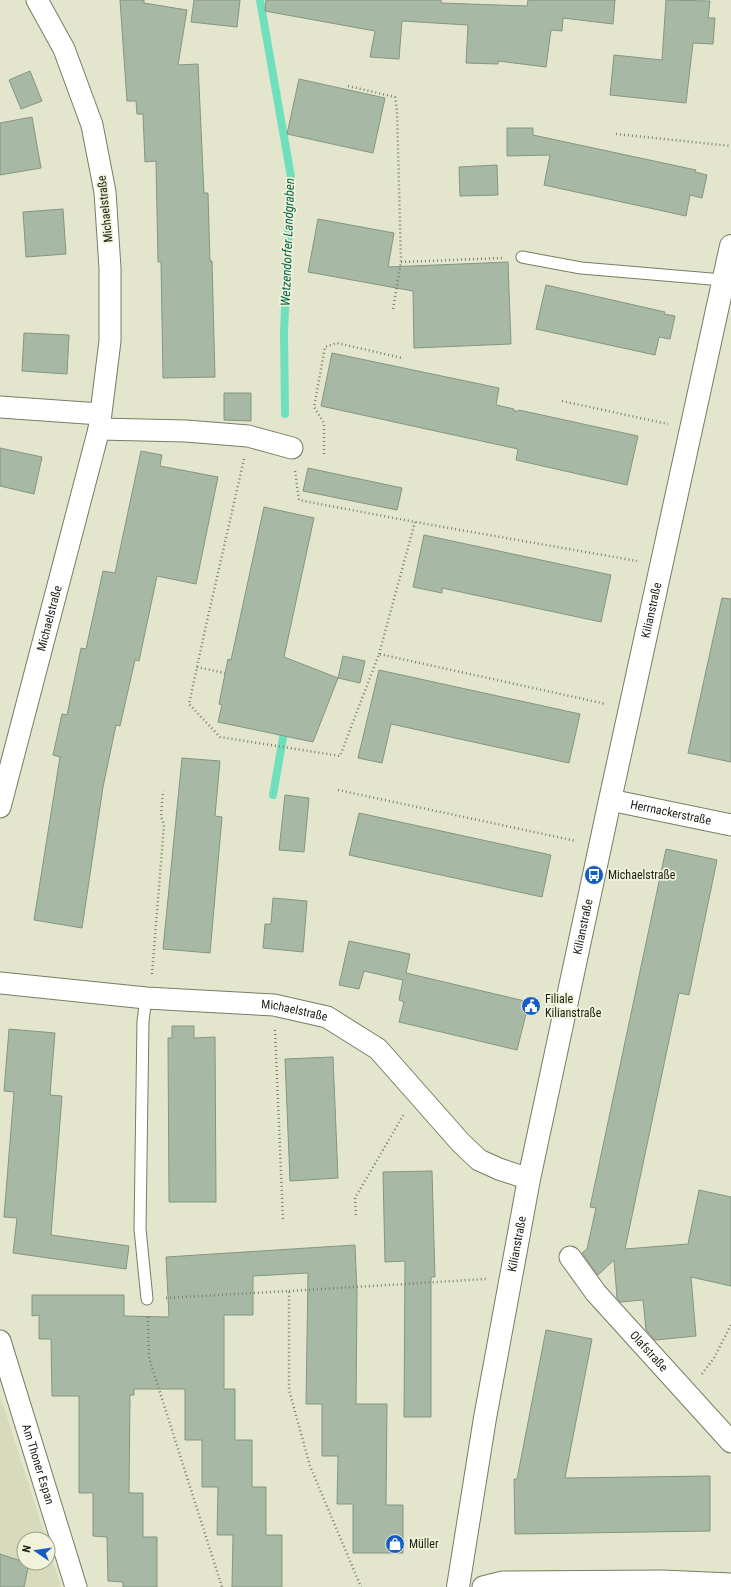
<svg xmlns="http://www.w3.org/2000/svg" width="731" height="1587" font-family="'Roboto Condensed',sans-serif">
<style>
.built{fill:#d7dbbb}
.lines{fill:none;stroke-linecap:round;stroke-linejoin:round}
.stream{stroke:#70dfbe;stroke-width:8}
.building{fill:#a7b9a5;stroke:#849582}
.lane-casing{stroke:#797c65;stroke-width:13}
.street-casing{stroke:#797c65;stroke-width:23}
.secondary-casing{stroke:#797c65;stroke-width:24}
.path{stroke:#7d7f6e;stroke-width:2.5;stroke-dasharray:1 3;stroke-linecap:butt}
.lane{stroke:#fff;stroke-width:11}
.street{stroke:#fff;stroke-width:21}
.secondary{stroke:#fff;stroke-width:22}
.labels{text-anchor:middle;stroke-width:3.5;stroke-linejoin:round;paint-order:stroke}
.street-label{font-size:12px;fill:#1d1e14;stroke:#f0f3d9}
.poi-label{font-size:12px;fill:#1d1e14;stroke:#f0f3d9;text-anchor:start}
.water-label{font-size:13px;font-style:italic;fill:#00624d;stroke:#f0f3d9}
</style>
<rect width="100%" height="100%" fill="#e3e6cc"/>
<!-- built -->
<path class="built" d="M0,1395L46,1539H24V1563H48V1546L61,1587H0Z"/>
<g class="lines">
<!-- stream -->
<path class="stream" d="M260,0L291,177L284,333L285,414
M273,795L285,726"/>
</g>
<!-- building -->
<path class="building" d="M120,0H144V3L187,10L178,65L198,64L204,193H208L210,261H212L215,377L163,378L161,262H158L156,161L145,162L143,114H137L136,101H127Z
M194,0H240L237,27L191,22Z
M266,0H441V3L527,6L528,0H615L613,24L563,18L562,31L551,30L546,67L498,61V64L466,63L468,25L402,21L399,59L370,57L375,31L265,11Z
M666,0L710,1L708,18H715L713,44L693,43L686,103L610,95L614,55L662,60Z
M30,71L42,101L21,109L9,80Z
M299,79L385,98L373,153L287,134Z
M32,117L41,168L0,175V123Z
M507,128H533V135L696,170L695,172L707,175L702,198L690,195L686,216L544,185L550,155L507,156Z
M497,165L498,195L460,196L459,167Z
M63,209L66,254L26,257L23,212Z
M318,219L394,233L388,267L508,262L511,344L414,348L413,291L308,272Z
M546,285L665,312L664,314L675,316L670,339L659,337L655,355L536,329Z
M24,333L69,335L67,374L22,371Z
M332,353L499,388L496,405L514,409V411H518L519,410L638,436L627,485L516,460L518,449L321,406Z
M224,393H251V421L224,420Z
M0,448L42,457L34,494L0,486Z
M141,451L162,455L160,466L218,477L196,584L157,576L139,661L135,660L120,726L116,725L103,787L82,928L34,920L60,757L53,755L62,714L67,715L81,648L86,649L103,571L115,573Z
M308,468L402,488L397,510L303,491Z
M264,507L314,518L284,657L338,678L313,742L218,722L222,705L219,704L228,659L231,660Z
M424,535L611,575L601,622L442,588V593L413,587Z
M722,598L731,599V762L688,753Z
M343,656L365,661L360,683L338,678Z
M379,670L580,714L569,763L391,724L382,763L358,758Z
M182,758L220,761L215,816L222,817L210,953L163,949Z
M285,795L309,798L304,852L279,850Z
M359,813L551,855L542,897L349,855Z
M666,849L717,860L689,995L679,993L625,1249L688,1244L699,1190L731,1197V1286L691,1277L696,1336L655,1340L646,1330L643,1300L620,1302L617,1298L614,1260L598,1275L582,1253L587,1249L596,1208L590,1207Z
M273,898L307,901L303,952L263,948L265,924H271Z
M349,941L410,954L406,973L529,1002L517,1050L399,1022L404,1002L399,1000L403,980L364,971L359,989L339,985Z
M172,1026H194V1038L215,1037L216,1202H169L168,1038H172Z
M9,1029L55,1033L50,1095L62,1096L51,1235L129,1246L126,1269L13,1253L17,1218L4,1217L14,1092L4,1091Z
M333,1057L338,1178L290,1181L285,1059Z
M432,1171L435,1277H431V1417H404L405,1261L385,1262L383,1172Z
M355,1245L357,1293L356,1404H387L386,1505H403V1553H353V1504H337L338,1456H322V1404H306L308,1273L253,1276V1315H224V1389H235V1440H252V1487H266V1535H282V1587H232L233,1535H217L218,1487H202V1440H185V1389H134V1395H130L129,1493H143V1537H157V1587H123V1582L108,1581L107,1537L93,1536V1493H79V1396H52L51,1339H39V1315L32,1316V1295H124V1316L169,1317L166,1257Z
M546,1330L592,1339L565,1478L710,1476V1531L515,1534L514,1479H517Z
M0,1554L24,1562V1563H29L24,1587H0Z"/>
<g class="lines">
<defs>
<path id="lane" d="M522,257L581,268L723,280
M146,998L143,1021L140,1229L147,1299"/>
<g id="street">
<path d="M0,407L100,414"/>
<path d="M99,429L186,431L248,436L292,448"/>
<path id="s1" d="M610,800L731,825"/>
<path id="s2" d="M0,807L99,429L110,341V268L105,192L92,125L64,49L37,0"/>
<path id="s3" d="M0,983L146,998L274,1005L327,1017L378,1049L461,1143L479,1160L499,1169L529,1179"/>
<path id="s4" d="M570,1257L596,1293L731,1442"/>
<path id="s5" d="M0,1341L76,1587"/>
<path d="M483,1587L503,1582L662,1581L731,1584"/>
</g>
<g id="secondary">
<path id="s6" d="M458,1587L485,1418L529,1179L610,800L731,246"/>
</g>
</defs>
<!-- lane casing -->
<use href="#lane" class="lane-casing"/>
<!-- street casing -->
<use href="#street" class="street-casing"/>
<!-- secondary casing -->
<use href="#secondary" class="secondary-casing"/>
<!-- path -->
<path class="path" d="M348,86L395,97L397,111L401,262L393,309
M616,134L731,146
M401,262L502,258
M562,401L668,424
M324,454V423L314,407L325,347L337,343L402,358
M244,459L205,630L189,704L220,737L340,756L379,654L606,704
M295,471L299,500L415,522L637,561
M379,654L415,522
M197,667L225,673
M338,790L576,841
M152,974L164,825L161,816L163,791
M275,1030L283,1220
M356,1215L355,1198L404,1114
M289,1291L486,1279
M166,1298L289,1291V1390L310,1466L361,1587
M148,1317L149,1358L222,1587
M702,1374L714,1358L731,1325"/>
<!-- lane -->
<use href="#lane" class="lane"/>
<!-- street -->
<use href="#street" class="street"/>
<!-- secondary -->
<use href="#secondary" class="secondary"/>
</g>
<!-- icons -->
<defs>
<symbol id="bus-disc" viewBox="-11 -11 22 22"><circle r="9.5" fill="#145cc6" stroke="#f0f3d9"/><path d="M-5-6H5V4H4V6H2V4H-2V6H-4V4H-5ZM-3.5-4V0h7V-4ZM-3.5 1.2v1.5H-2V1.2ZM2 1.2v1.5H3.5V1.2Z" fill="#fff"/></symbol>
<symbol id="civic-disc" viewBox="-11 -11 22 22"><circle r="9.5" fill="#145cc6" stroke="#f0f3d9"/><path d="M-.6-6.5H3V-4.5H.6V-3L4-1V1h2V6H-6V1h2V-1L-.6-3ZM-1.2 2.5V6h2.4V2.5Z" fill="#fff"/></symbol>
<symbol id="shop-disc" viewBox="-11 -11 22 22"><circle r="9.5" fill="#145cc6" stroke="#f0f3d9"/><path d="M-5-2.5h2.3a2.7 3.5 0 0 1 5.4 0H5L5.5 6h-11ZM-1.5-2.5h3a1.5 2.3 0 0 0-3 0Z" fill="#fff"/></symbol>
</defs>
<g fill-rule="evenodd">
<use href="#bus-disc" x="583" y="864" width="22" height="22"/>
<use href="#civic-disc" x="520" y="995" width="22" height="22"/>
<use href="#shop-disc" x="384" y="1533" width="22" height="22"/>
</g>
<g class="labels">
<!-- street labels -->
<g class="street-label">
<text transform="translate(105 209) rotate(-96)" y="4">Michaelstraße</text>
<text dy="4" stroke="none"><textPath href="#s6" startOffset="996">Kilianstraße</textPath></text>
<text dy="4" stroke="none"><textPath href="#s2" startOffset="195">Michaelstraße</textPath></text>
<text dy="4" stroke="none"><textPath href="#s1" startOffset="62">Herrnackerstraße</textPath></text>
<text dy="4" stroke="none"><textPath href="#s6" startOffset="672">Kilianstraße</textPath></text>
<text dy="4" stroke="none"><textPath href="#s3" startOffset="296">Michaelstraße</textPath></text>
<text dy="4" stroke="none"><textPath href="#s6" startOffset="348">Kilianstraße</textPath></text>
<text dy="4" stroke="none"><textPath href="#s4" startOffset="123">Olafstraße</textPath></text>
<text dy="4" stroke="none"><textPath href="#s5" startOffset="129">Am Thoner Espan</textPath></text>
</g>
<!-- poi labels -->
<g class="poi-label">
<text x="608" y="879">Michaelstraße</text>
<text x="545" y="1003">Filiale<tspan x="545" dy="14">Kilianstraße</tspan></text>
<text x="409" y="1548">Müller</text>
</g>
<!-- water labels -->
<g class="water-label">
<text transform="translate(287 242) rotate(-88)" y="5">Wetzendorfer Landgraben</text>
</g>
</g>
<!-- north arrow -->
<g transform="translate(36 1551) rotate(283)"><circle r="19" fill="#f0f3d9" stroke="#9c9e8a"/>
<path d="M0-3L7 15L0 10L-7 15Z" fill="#145cc6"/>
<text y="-6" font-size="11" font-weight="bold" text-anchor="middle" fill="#1d1e14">N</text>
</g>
</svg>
